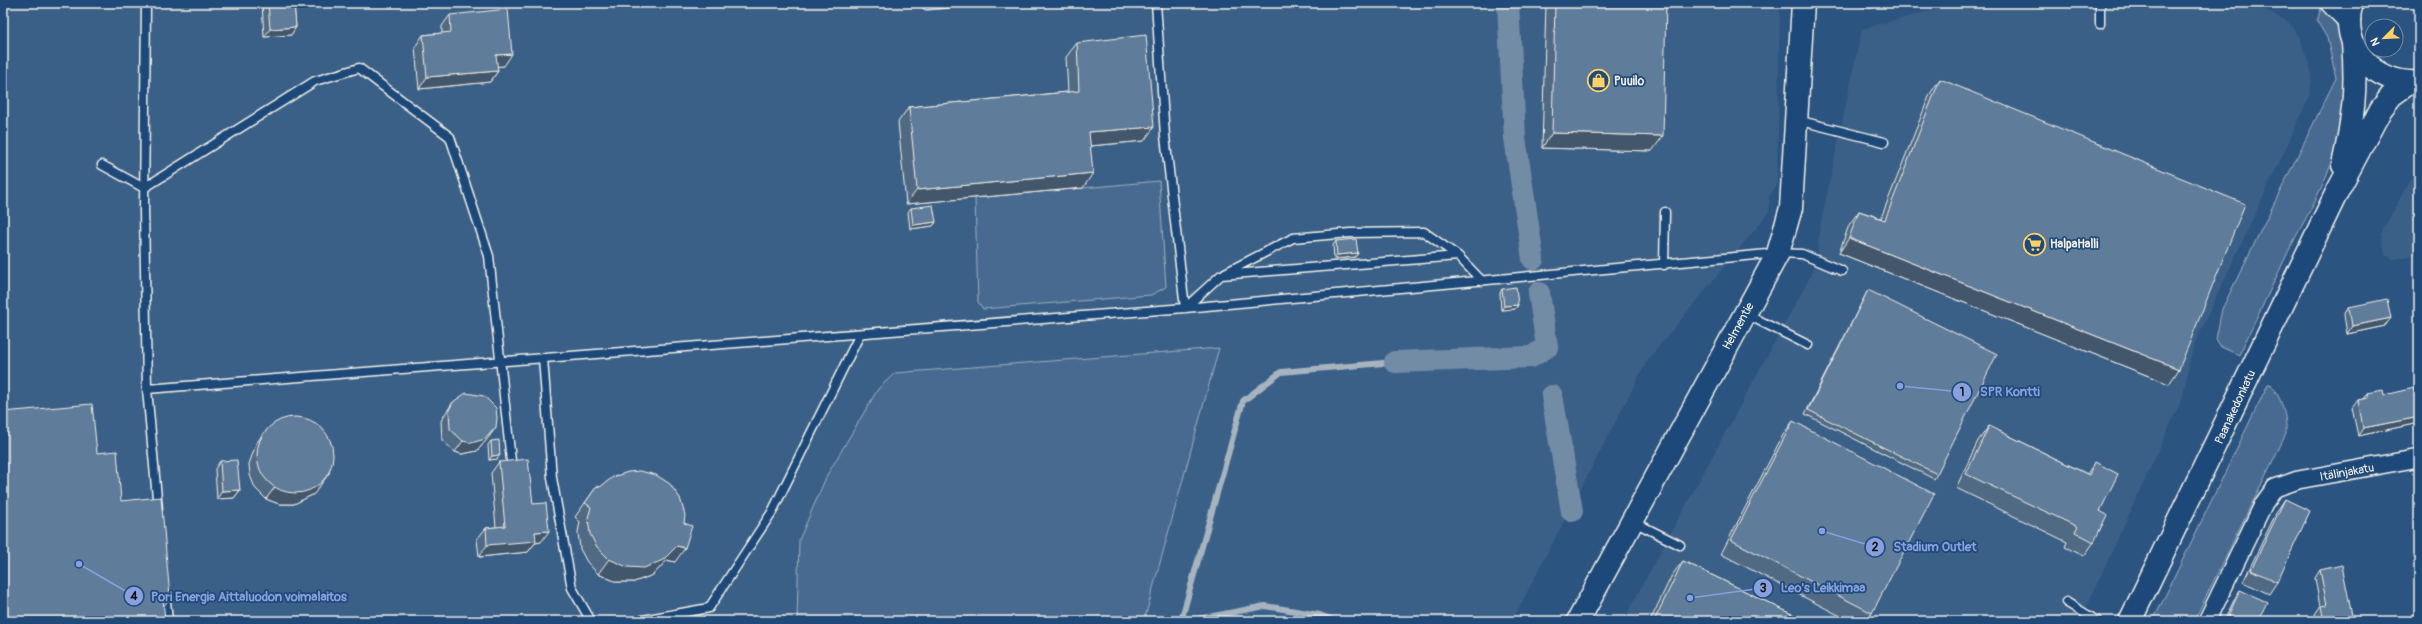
<svg xmlns="http://www.w3.org/2000/svg" width="2422" height="624" font-family="Pangolin,sans-serif">
<style>
.built{fill:#3b6088}
.green{fill:#496b90;stroke:#9eaebc}
.lines{fill:none;stroke-linecap:round;stroke-linejoin:round}
.stream{stroke:#a7b4c0;stroke-width:6}
.canal{stroke:#738ca6;stroke-width:22}
.lane-casing{stroke:#f4f1e8;stroke-width:11}
.street-casing{stroke:#f4f1e8;stroke-width:20}
.secondary-casing{stroke:#f4f1e8;stroke-width:25}
.primary-casing{stroke:#f4f1e8;stroke-width:25}
.lane{stroke:#1f4a7a;stroke-width:8}
.street{stroke:#1f4a7a;stroke-width:17}
.secondary{stroke:#1f4a7a;stroke-width:22}
.primary{stroke:#1f4a7a;stroke-width:22}
.wall{fill:#516a84;stroke:#f4f1e8}
.shaded-wall{fill:#42566c;stroke:#f4f1e8}
.building{fill:#5e7b9a;stroke:#f4f1e8}
.labels{text-anchor:middle;stroke-width:3.5;stroke-linejoin:round;paint-order:stroke}
.poi-label{font-size:12px;font-weight:bold;fill:#f4f1e8;stroke:#1f4a7a;text-anchor:start}
.street-label{font-size:12px;fill:#f4f1e8;stroke:#1f4a7a}
.leader{fill:none;stroke:#88a0e0;stroke-width:1.5}
.callout-dot{fill:#88a0e0;stroke:#1f4a7a;stroke-width:1.5}
.mark-label{font-size:12px;text-anchor:middle;font-weight:bold;fill:#111}
.callout-label{font-size:13px;text-anchor:middle;font-weight:bold;fill:#88a0e0;stroke:#1f4a7a;stroke-width:3.5;stroke-linejoin:round;paint-order:stroke}
</style>
<rect width="100%" height="100%" fill="#2c5481"/>
<filter id="ink" filterUnits="userSpaceOnUse"><feTurbulence type="fractalNoise" baseFrequency=".025" numOctaves="2"/><feDisplacementMap in="SourceGraphic" scale="8" xChannelSelector="R" yChannelSelector="G"/><feConvolveMatrix kernelMatrix="1 2 1 2 8 2 1 2 1" color-interpolation-filters="sRGB"/></filter>
<g filter="url(#ink)">
<!-- built -->
<path class="built" d="M3,3H1780L1777,184L1769,197V212L1647,361L1512,621H3Z
M2241,3L2252,4L2270,12L2289,23L2300,38L2312,74L2310,93L2303,111L2193,347L2182,399L2080,621H1623L1817,264L1819,232L1862,29L1953,5Z
M2419,163V254L2394,259L2385,255L2381,234Z"/>
<!-- green -->
<path class="green" d="M1859,3H1888L1870,9L1861,6Z
M2322,5C2360,41 2348,119 2331,163C2321,193 2304,221 2290,248C2273,284 2256,320 2239,355L2221,347L2216,339L2222,309L2336,78L2327,38L2317,21Z
M1159,181L1166,287L1151,295L983,309L978,302L975,198Z
M1219,348L1144,621H797L799,540L827,475L878,389L895,373Z
M2268,384H2270C2282,398 2287,416 2286,434L2194,621H2153Z"/>
<g class="lines">
<!-- stream -->
<path class="stream" d="M1181,621L1243,401L1281,372L1395,362
M1188,621L1265,606L1320,615L1336,621"/>
<!-- canal -->
<path class="canal" d="M1508,3L1515,138L1533,259
M1395,362L1531,357L1547,347L1539,293
M1552,396L1572,511"/>
<defs>
<path id="lane" d="M146,3L144,209L147,389L158,509
M1156,3L1165,136L1185,308
M927,5L948,3
M2100,24V3
M1797,120L1884,142
M102,165L144,188L315,81L359,68L450,137L489,256L511,461
M1664,265L1665,212
M1225,273L1293,238L1350,233L1424,232L1458,256
M1185,308L1221,275L1458,256L1482,281
M1746,314L1808,345
M543,358L552,478L572,588L591,621
M147,389L1185,308L1778,253L1802,254L1842,271
M1632,521L1680,545
M165,592L168,621
M2066,602L2097,621
M637,621L709,608L772,512L860,334"/>
<path id="street" d="M2207,621L2264,503L2275,488L2298,480L2419,458"/>
<path id="secondary" d="M2332,3L2349,20
M1578,621L1778,253L1791,208L1803,3"/>
<path id="primary" d="M2352,3C2338,46 2375,85 2418,82
M2343,165C2353,121 2357,89 2353,43
M2130,621L2337,192L2381,109L2392,95L2409,83"/>
</defs>
<!-- lane casing -->
<use href="#lane" class="lane-casing"/>
<!-- street casing -->
<use href="#street" class="street-casing"/>
<!-- secondary casing -->
<use href="#secondary" class="secondary-casing"/>
<!-- primary casing -->
<use href="#primary" class="primary-casing"/>
<!-- lane -->
<use href="#lane" class="lane"/>
<!-- street -->
<use href="#street" class="street"/>
<!-- secondary -->
<use href="#secondary" class="secondary"/>
<!-- primary -->
<use href="#primary" class="primary"/>
</g>
<!-- wall -->
<path class="wall" d="M262,3H294L296,27L291,35L264,37Z
M1546,3H1666L1652,151L1542,148Z
M450,15L504,66H497L498,71L490,82L419,89L415,47L423,35L442,33V26Z
M1077,43L1144,141L1091,146L1083,188L906,204L898,122L909,107L1068,92L1066,57Z
M1940,79L2169,384L1839,253L1849,225L1859,211L1881,218L1930,94Z
M911,208L936,222L933,226L910,229L908,212Z
M1336,241L1358,253L1355,257L1334,259L1333,245Z
M1502,289L1518,305L1515,309L1501,310L1500,293Z
M1868,290L1937,474L1934,479L1805,414L1866,294Z
M2349,307L2385,326L2347,334L2344,315Z
M2368,393L2384,395L2419,413V417L2414,424L2358,436L2352,408L2358,400L2364,399Z
M453,402L496,427L488,438L477,451L462,454L455,452L442,440L441,421L445,414Z
M1793,421L1872,613L1867,621H1850L1721,554L1783,435Z
M1989,426L2087,474L2095,462L2100,511L2094,542L2084,556L2065,547L2067,542L1956,488L1978,441Z
M264,432L314,494L294,504H279L266,499L255,488L250,475L249,464L256,444Z
M491,441L497,459L489,460L488,445Z
M220,461L240,490L234,498L217,499L215,469Z
M499,462L533,504L541,542L535,543L528,552L479,557L477,539L486,528L496,527L491,473Z
M597,486L675,562L667,560L653,575L634,582H617L598,574L587,562L580,549L578,532L580,522L575,517Z
M2285,499L2277,582L2269,594L2243,582L2277,511Z
M1683,561L1806,621H1650L1672,575Z
M2320,570L2353,621H2317L2315,614L2320,607L2315,578Z
M2240,590L2258,621H2224L2235,598Z"/>
<!-- shaded-wall -->
<path class="shaded-wall" d="M296,27L291,35L264,37L270,29Z
M512,54L504,66L488,67L496,55Z
M498,71L490,82L419,89L427,77Z
M1154,127L1144,141L1079,147L1089,132Z
M1552,133L1663,136L1652,151L1542,148Z
M1093,173L1083,188L906,204L917,190Z
M936,222L933,226L910,229L913,225Z
M1849,238L2179,369L2169,384L1839,253Z
M1358,253L1355,257L1334,259L1337,255Z
M1518,305L1515,309L1501,310L1504,306Z
M2391,318L2385,326L2347,334L2352,326Z
M2419,417L2414,424L2358,436L2363,428Z
M496,427L488,438L477,451L462,454L455,452L463,441Z
M500,455L497,459L489,460L492,456Z
M330,472L314,494L294,504H279L266,499L275,487Z
M240,490L234,498L217,499L222,491Z
M549,531L541,542L535,543L528,552L479,557L487,545L535,532Z
M677,546L685,548L675,562L667,560L653,575L634,582H617L598,574L609,559Z
M170,597L160,612L163,598Z"/>
<!-- building -->
<path class="building" d="M268,3H294L296,27L270,29Z
M1555,3H1666L1663,136L1552,133Z
M508,9L512,54L496,55L498,71L427,77L423,35L451,32L450,15Z
M1146,35L1154,127L1089,132L1093,173L917,190L909,107L1079,91L1077,43Z
M1940,79L2245,204L2179,369L1849,238L1859,211L1885,220Z
M933,205L936,222L913,225L911,208Z
M1356,239L1358,253L1337,255L1336,241Z
M1516,287L1518,305L1504,306L1502,289Z
M1868,290L1997,354L1937,474L1808,410Z
M2387,299L2391,318L2352,326L2349,307Z
M2414,388L2419,413V417L2363,428L2358,400L2369,398L2368,393L2383,390L2384,395Z
M466,393L484,396L496,408L497,418L496,427L485,439L471,443L463,441L450,429L449,410L453,402Z
M92,404L97,453L117,451L121,501L161,497L170,597L163,598L165,621H3V412Z
M257 455a38 38 0 1 1 76 0a38 38 0 1 1-76 0Z
M1793,421L1934,494L1872,613L1731,540Z
M1989,426L2089,475L2095,462L2118,474L2100,511L2107,515L2094,542L2075,532L2078,527L1966,474Z
M499,440L500,455L492,456L491,441Z
M528,459L533,504L546,503L549,531L535,532L536,541L487,545L486,528L505,526L499,462Z
M237,460L240,490L222,491L220,461Z
M640,471L656,475L670,484L680,498L685,515L684,523L692,526L685,548L677,546L663,560L644,568L627,567L609,559L597,547L590,534L588,518L591,507L585,503L597,486L600,487L613,477L628,472Z
M2285,499L2310,511L2277,582L2251,570Z
M1683,561L1806,621H1654Z
M2342,565L2353,621H2324L2321,606L2327,605L2320,570Z
M2240,590L2267,602L2258,621H2226Z"/>
</g>
<!-- icons -->
<defs>
<symbol id="shop-ring" viewBox="-11 -11 22 22"><circle r="9.5" fill="#1f4a7a" stroke="#ffd166" stroke-width="1.5"/><path d="M-5-2.5h2.3a2.7 3.5 0 0 1 5.4 0H5L5.5 6h-11ZM-1.5-2.5h3a1.5 2.3 0 0 0-3 0Z" fill="#ffd166"/></symbol>
<symbol id="supermarket-ring" viewBox="-11 -11 22 22"><circle r="9.5" fill="#1f4a7a" stroke="#ffd166" stroke-width="1.5"/><path d="M-6-5.5h2.5l.6 2H6L4.5 2H-2.5L-4.4-4H-6ZM-1.5 3.2a1.3 1.3 0 1 0 .1 0ZM3 3.2a1.3 1.3 0 1 0 .1 0Z" fill="#ffd166"/></symbol>
</defs>
<g fill-rule="evenodd">
<use href="#shop-ring" x="1586" y="68" width="25" height="25"/>
<use href="#supermarket-ring" x="2022" y="232" width="25" height="25"/>
</g>
<g class="labels">
<!-- poi labels -->
<g class="poi-label">
<text x="1614" y="85">Puuilo</text>
<text x="2050" y="248">HalpaHalli</text>
</g>
<!-- street labels -->
<g class="street-label">
<text transform="translate(1738 326) rotate(-61)" y="4">Helmentie</text>
<text transform="translate(2235 407) rotate(-65)" y="4">Paanakedonkatu</text>
<text transform="translate(2347 472) rotate(-10)" y="4">Itälinjakatu</text>
</g>
</g>
<!-- callouts -->
<path class="leader" d="M1900 386L1962 392M1822 531L1875 547M1690 598L1763 588M79 564L134 596"/>
<g class="callout-dot">
<circle cx="1900" cy="386" r="4"/>
<circle cx="1822" cy="531" r="4"/>
<circle cx="1690" cy="598" r="4"/>
<circle cx="79" cy="564" r="4"/>
<circle cx="1962" cy="392" r="10"/>
<circle cx="1875" cy="547" r="10"/>
<circle cx="1763" cy="588" r="10"/>
<circle cx="134" cy="596" r="10"/>
</g>
<g class="mark-label">
<text x="1962" y="396">1</text>
<text x="1875" y="551">2</text>
<text x="1763" y="592">3</text>
<text x="134" y="600">4</text>
</g>
<g class="callout-label">
<text x="2010" y="396">SPR Kontti</text>
<text x="1935" y="551">Stadium Outlet</text>
<text x="1823" y="592">Leo's Leikkimaa</text>
<text x="249" y="601">Pori Energia Aittaluodon voimalaitos</text>
</g>
<!-- margin -->
<rect width="2422" height="624" fill="none" stroke="#1f4a7a" stroke-width="16"/>
<rect x="8" y="8" width="2406" height="608" fill="none" stroke="#f4f1e8" stroke-width="1.5" filter="url(#ink)"/>
<!-- north arrow -->
<g transform="translate(2384 38) rotate(246)"><circle r="19" fill="#1f4a7a" stroke="#748da6"/>
<path d="M0-3L7 15L0 10L-7 15Z" fill="#ffd166"/>
<text y="-6" font-size="11" font-weight="bold" text-anchor="middle" fill="#f4f1e8">N</text>
</g>
</svg>
